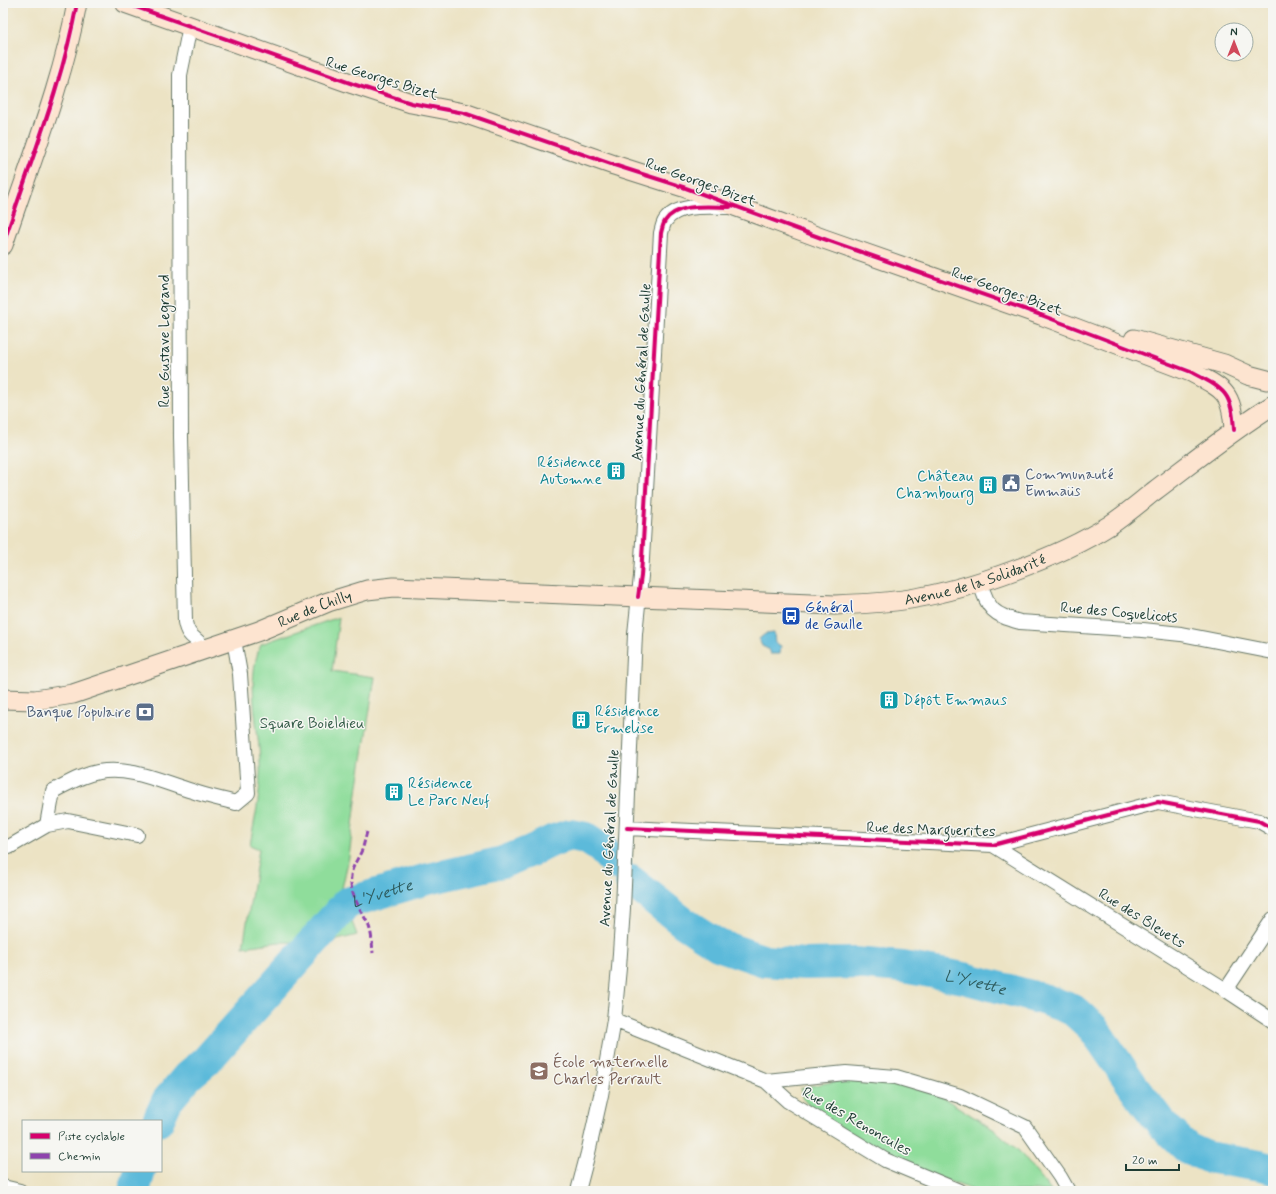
<svg xmlns="http://www.w3.org/2000/svg" width="1276" height="1194" font-family="Mynerve,sans-serif">
<style>
.green{fill:#8fdd9b;stroke:#578d68}
.water{fill:#5bbada;stroke:#3d7c87}
.lines{fill:none;stroke-linecap:round;stroke-linejoin:round}
.river{stroke:#5bbada;stroke-width:32}
.street-casing{stroke:#677766;stroke-width:16}
.secondary-casing{stroke:#677766;stroke-width:21}
.street{stroke:#fff;stroke-width:14}
.secondary{stroke:#fde4d0;stroke-width:19}
.quiet{stroke:#8e44ad;stroke-width:3;stroke-dasharray:6 3;stroke-linecap:butt}
.cycleway-casing{stroke:#f6f6f2;stroke-width:6}
.cycleway{stroke:#d6006c;stroke-width:4}
.labels{text-anchor:middle;stroke-width:3;stroke-linejoin:round;paint-order:stroke}
.street-label{font-size:15px;fill:#1f3d34;stroke:#f6f6f2}
.culture-label{font-size:15px;fill:#0d838f;stroke:#f6f6f2;text-anchor:start}
.service-label{font-size:15px;fill:#4e5e75;stroke:#f6f6f2;text-anchor:start}
.transit-label{font-size:15px;fill:#164399;stroke:#f6f6f2;text-anchor:start}
.park-label{font-size:15px;fill:#355d49;stroke:#f6f6f2}
.education-label{font-size:15px;fill:#785e54;stroke:#f6f6f2;text-anchor:start}
.water-label{font-size:16px;font-style:italic;fill:#2e5c5e;stroke:#f6f6f2}
</style>
<rect width="100%" height="100%" fill="#f6f6f2"/>
<filter id="ink" filterUnits="userSpaceOnUse"><feTurbulence type="fractalNoise" baseFrequency=".025" numOctaves="2"/><feDisplacementMap in="SourceGraphic" scale="8" xChannelSelector="R" yChannelSelector="G"/><feConvolveMatrix kernelMatrix="1 2 1 2 8 2 1 2 1" color-interpolation-filters="sRGB"/></filter>
<filter id="wash" filterUnits="userSpaceOnUse"><feTurbulence type="fractalNoise" baseFrequency=".012" numOctaves="4" result="noise"/><feDisplacementMap in="SourceGraphic" scale="16" xChannelSelector="R" yChannelSelector="G"/><feGaussianBlur stdDeviation="0.9" result="paint"/><feColorMatrix in="noise" values="0 0 0 0 0 0 0 0 0 0 0 0 0 0 0 0 0 1.4 0 .05"/><feComposite in="paint" operator="in"/></filter>
<g filter="url(#wash)">
<rect width="100%" height="100%" fill="#ece3c4"/>
<!-- green -->
<path class="green" d="M339,617L332,671L375,677L358,785L349,857L341,893L357,935L326,943L279,942L243,947L259,849L250,845C254,822 260,798 260,775C262,732 243,685 261,644Z
M842,1080H886L939,1095L996,1131L1019,1151L1051,1191H976L888,1159L811,1108L804,1100L800,1088Z"/>
<!-- water -->
<path class="water" d="M774,633L775,643L781,646L780,654H770L768,649L762,646L759,639L765,634Z"/>
<g class="lines">
<!-- river -->
<g class="river">
<path id="s1" d="M631,881L684,923L718,945L765,961L805,964L854,963L903,967L964,978L1046,1000L1073,1010L1093,1028L1136,1090L1161,1123L1187,1148L1207,1157L1260,1166L1273,1169"/>
<path id="s2" d="M158,1121L167,1101L188,1076L206,1061L306,950L347,903L424,880L503,862L531,851L554,840L570,835L586,838L601,848L616,864"/>
<path d="M134,1191L140,1171"/>
</g>
</g>
</g>
<g filter="url(#ink)">
<g class="lines">
<defs>
<path id="street" d="M190,26L180,75V110L181,437L185,622C188,640 199,637 204,650
M980,583C989,610 992,614 1020,622L1143,630L1181,634L1273,652
M47,825L68,821L137,835
M627,828L993,845L1158,802L1259,821L1273,829
M993,845L1226,990L1273,1021
M3,846L9,847L47,825L53,791C67,784 81,775 98,772C131,766 161,782 192,791C206,796 221,799 236,803L248,793L240,674L234,640
M1226,990L1273,919
M614,1020L766,1081L788,1101L885,1160L959,1191
M766,1081L846,1073L896,1077L960,1096L1025,1127L1060,1177L1068,1191
M3,1187L20,1191
M578,1191L588,1153L601,1095L614,1020L619,968L623,908L635,634L641,576L661,233C662,229 663,224 665,221C677,203 709,207 729,207"/>
<g id="secondary">
<path d="M125,3L353,84L411,103L464,113L614,165L683,187L824,239L1041,315L1191,372C1224,389 1232,392 1234,430"/>
<path d="M3,245C29,165 62,86 77,3"/>
<path d="M1134,339L1224,364L1248,375L1267,380"/>
<path id="s3" d="M3,699L35,700L73,694L259,631L328,602L367,590L394,587L835,605C860,604 885,603 910,599C946,593 980,583 1015,570C1048,558 1080,544 1110,525C1125,515 1139,503 1153,492C1193,462 1231,431 1273,405"/>
</g>
</defs>
<!-- street casing -->
<use href="#street" class="street-casing"/>
<!-- secondary casing -->
<use href="#secondary" class="secondary-casing"/>
<!-- street -->
<use href="#street" class="street"/>
<!-- secondary -->
<use href="#secondary" class="secondary"/>
<!-- quiet -->
<path class="quiet" d="M367,832C365,838 364,845 362,850C358,859 352,866 351,876C349,893 360,908 367,922C372,931 372,943 373,953"/>
<defs>
<path id="cycleway" d="M125,3L353,84L411,103L464,113L614,165L683,187L824,239L1041,315L1191,372C1224,389 1232,392 1234,430
M3,245C29,165 62,86 77,3
M638,597L641,576L661,233C662,229 663,224 665,221C678,202 710,207 730,207
M627,828L993,845L1158,802L1259,821L1273,829"/>
</defs>
<!-- cycleway casing -->
<use href="#cycleway" class="cycleway-casing"/>
<!-- cycleway -->
<use href="#cycleway" class="cycleway"/>
</g>
</g>
<!-- icons -->
<defs>
<symbol id="building-square" viewBox="-11 -11 22 22"><rect x="-9" y="-9" width="18" height="18" rx="4" fill="#0f9aa8" stroke="#f6f6f2"/><path d="M-4-6H4V6H1V3H-1V6H-4ZM-2.5-4.3h1.7v1.8h-1.7ZM.8-4.3h1.7v1.8H.8ZM-2.5-1h1.7V.8h-1.7ZM.8-1h1.7V.8H.8Z" fill="#fff"/></symbol>
<symbol id="civic-square" viewBox="-11 -11 22 22"><rect x="-9" y="-9" width="18" height="18" rx="4" fill="#5c6f8a" stroke="#f6f6f2"/><path d="M-.6-6.5H3V-4.5H.6V-3L4-1V1h2V6H-6V1h2V-1L-.6-3ZM-1.2 2.5V6h2.4V2.5Z" fill="#fff"/></symbol>
<symbol id="bus-square" viewBox="-11 -11 22 22"><rect x="-9" y="-9" width="18" height="18" rx="4" fill="#1a4fb4" stroke="#f6f6f2"/><path d="M-5-6H5V4H4V6H2V4H-2V6H-4V4H-5ZM-3.5-4V0h7V-4ZM-3.5 1.2v1.5H-2V1.2ZM2 1.2v1.5H3.5V1.2Z" fill="#fff"/></symbol>
<symbol id="bank-square" viewBox="-11 -11 22 22"><rect x="-9" y="-9" width="18" height="18" rx="4" fill="#5c6f8a" stroke="#f6f6f2"/><path d="M-6-4H6V4H-6ZM0-2.3a2.3 2.3 0 1 0 0 4.6a2.3 2.3 0 1 0 0-4.6Z" fill="#fff"/></symbol>
<symbol id="school-square" viewBox="-11 -11 22 22"><rect x="-9" y="-9" width="18" height="18" rx="4" fill="#8d6e63" stroke="#f6f6f2"/><path d="M0-5L7-2L0 1L-7-2ZM-4 1L0 2.5L4 1V4Q0 6-4 4Z" fill="#fff"/></symbol>
</defs>
<g fill-rule="evenodd">
<use href="#building-square" x="605" y="460" width="22" height="22"/>
<use href="#civic-square" x="1000" y="472" width="22" height="22"/>
<use href="#building-square" x="977" y="474" width="22" height="22"/>
<use href="#bus-square" x="780" y="605" width="22" height="22"/>
<use href="#building-square" x="878" y="689" width="22" height="22"/>
<use href="#bank-square" x="134" y="701" width="22" height="22"/>
<use href="#building-square" x="570" y="709" width="22" height="22"/>
<use href="#building-square" x="383" y="781" width="22" height="22"/>
<use href="#school-square" x="528" y="1060" width="22" height="22"/>
</g>
<g class="labels">
<!-- street labels -->
<g class="street-label">
<text transform="translate(382 78) rotate(17)" y="5">Rue Georges Bizet</text>
<text transform="translate(701 182) rotate(20)" y="5">Rue Georges Bizet</text>
<text transform="translate(1007 291) rotate(20)" y="5">Rue Georges Bizet</text>
<text transform="translate(164 341) rotate(-90)" y="5">Rue Gustave Legrand</text>
<text transform="translate(641 372) rotate(-87)" y="5">Avenue du Général de Gaulle</text>
<text dy="5" stroke="none"><textPath href="#s3" startOffset="994">Avenue de la Solidarité</textPath></text>
<text dy="5" stroke="none"><textPath href="#s3" startOffset="327">Rue de Chilly</textPath></text>
<text transform="translate(1119 612) rotate(5)" y="5">Rue des Coquelicots</text>
<text transform="translate(931 829) rotate(2)" y="5">Rue des Marguerites</text>
<text transform="translate(609 838) rotate(-87)" y="5">Avenue du Général de Gaulle</text>
<text transform="translate(1142 918) rotate(32)" y="5">Rue des Bleuets</text>
<text transform="translate(857 1121) rotate(30)" y="5">Rue des Renoncules</text>
</g>
<!-- culture labels -->
<g class="culture-label">
<text x="602" y="467" text-anchor="end">Résidence<tspan x="602" dy="17">Automne</tspan></text>
<text x="974" y="481" text-anchor="end">Château<tspan x="974" dy="17">Chambourg</tspan></text>
<text x="903" y="705">Dépôt Emmaus</text>
<text x="595" y="716">Résidence<tspan x="595" dy="17">Ermelise</tspan></text>
<text x="408" y="788">Résidence<tspan x="408" dy="17">Le Parc Neuf</tspan></text>
</g>
<!-- service labels -->
<g class="service-label">
<text x="1025" y="479">Communauté<tspan x="1025" dy="17">Emmaüs</tspan></text>
<text x="131" y="717" text-anchor="end">Banque Populaire</text>
</g>
<!-- transit labels -->
<g class="transit-label">
<text x="805" y="612">Général<tspan x="805" dy="17">de Gaulle</tspan></text>
</g>
<!-- park labels -->
<g class="park-label">
<text x="312" y="728">Square Boieldieu</text>
</g>
<!-- education labels -->
<g class="education-label">
<text x="553" y="1067">École maternelle<tspan x="553" dy="17">Charles Perrault</tspan></text>
</g>
<!-- water labels -->
<g class="water-label">
<text dy="6" stroke="none"><textPath href="#s2" startOffset="326">L'Yvette</textPath></text>
<text dy="6" stroke="none"><textPath href="#s1" startOffset="370">L'Yvette</textPath></text>
</g>
</g>
<!-- margin -->
<rect width="1276" height="1194" fill="none" stroke="#f6f6f2" stroke-width="16"/>
<!-- legend -->
<rect x="22" y="1120" width="140" height="52" fill="#f6f6f2" stroke="#a0aca6"/>
<rect x="30" y="1133" width="20" height="6" fill="#d6006c" stroke="#a0aca6"/>
<text x="58" y="1140" font-size="12" fill="#1f3d34">Piste cyclable</text>
<rect x="30" y="1153" width="20" height="6" fill="#8e44ad" stroke="#a0aca6"/>
<text x="58" y="1160" font-size="12" fill="#1f3d34">Chemin</text>
<!-- north arrow -->
<g transform="translate(1234 42)"><circle r="19" fill="#f6f6f2" stroke="#a0aca6"/>
<path d="M0-3L7 15L0 10L-7 15Z" fill="#d1495b"/>
<text y="-6" font-size="11" font-weight="bold" text-anchor="middle" fill="#1f3d34">N</text>
</g>
<!-- scale -->
<path d="M1126 1164v6h53v-6" fill="none" stroke="#1f3d34" stroke-width="2"/>
<text x="1132" y="1164" font-size="12" fill="#1f3d34" stroke="#f6f6f2" stroke-width="3" paint-order="stroke">20 m</text>
</svg>
